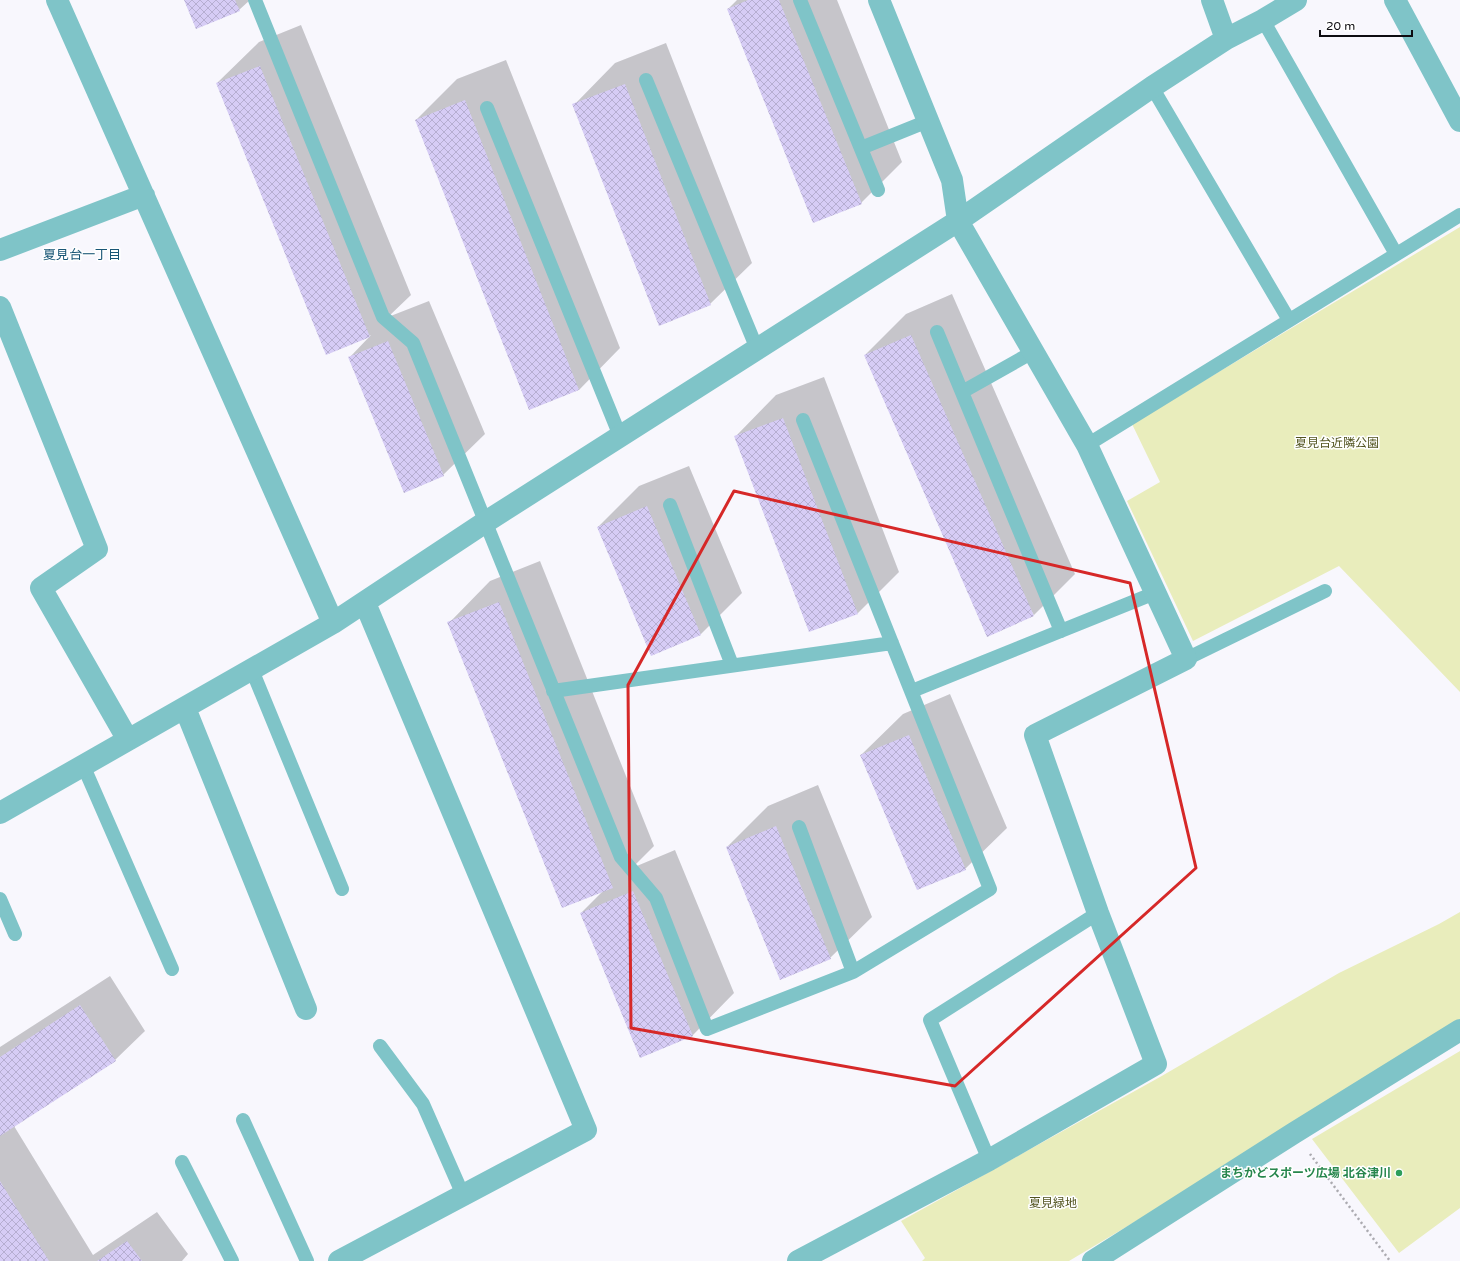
<svg xmlns="http://www.w3.org/2000/svg" width="1460" height="1261" font-family="'Varela Round','Noto Sans JP',sans-serif">
<style>
.green{fill:#e9edbc}
.shadow{fill:#0003}
.building{fill:url(#building-cross-hatch)}
.lines{fill:none;stroke-linecap:round;stroke-linejoin:round}
.path{stroke:#abaab0;stroke-width:2.5;stroke-dasharray:2 3;stroke-linecap:butt}
.lane{stroke:#7fc4c8;stroke-width:14}
.street{stroke:#7fc4c8;stroke-width:22}
.marked{fill:none;stroke:#d62828;stroke-width:3;stroke-linejoin:round}
.leisure-dot{fill:#2e9e5b;stroke:#fff;stroke-width:1.5}
.labels{text-anchor:middle;stroke-width:3;stroke-linejoin:round;paint-order:stroke}
.park-label{font-size:12px;fill:#52541f;stroke:#fff}
.leisure-label{font-size:12px;font-weight:bold;fill:#27864d;stroke:#fff;text-anchor:end}
.neighbourhood-label{font-size:13px;fill:#195676;stroke:#fff}
</style>
<defs>
<pattern id="building-cross-hatch" width="8" height="8" patternUnits="userSpaceOnUse"><rect width="8" height="8" fill="#d6ccf5"/><path d="M0 0l8 8M0 8l8-8" fill="none" stroke="#b6aed1"/></pattern>
</defs>
<rect width="100%" height="100%" fill="#f8f7fd"/>
<!-- green -->
<path class="green" d="M1460,227V692L1339,566L1193,641L1127,501L1160,482L1132,424Z
M1460,912V1022L1292,1128L1069,1261H922L925,1258L901,1221L1160,1077L1339,973L1439,924Z
M1460,1051V1208L1399,1253L1312,1139Z"/>
<!-- shadow -->
<path class="shadow" d="M185,0H250L239,10Z
M737,0H837L902,162L861,203L728,9Z
M301,25L411,295L388,317L429,301L485,434L443,475L349,358L371,335L327,353L217,83L259,42Z
M666,43L752,263L710,304L574,105L615,63Z
M506,60L620,348L579,390L416,120L457,79Z
M952,294L1075,574L1034,615L865,355L906,314Z
M824,377L899,572L858,613L810,631L735,437L776,395Z
M689,466L742,593L701,634L651,654L598,527L639,486Z
M540,561L654,846L632,868L675,850L734,993L693,1035L640,1056L581,913L603,891L449,623L490,581Z
M950,694L1007,828L965,869L861,755L903,714Z
M818,785L872,917L830,958L727,847L768,806Z
M110,976L145,1031L115,1060L14,1126L93,1255L157,1212L188,1254L182,1261H0V1047Z"/>
<!-- building -->
<path class="building" d="M184,0H235L240,11L196,29Z
M748,0H779L862,204L813,223L727,9Z
M260,66L370,337L326,355L216,83Z
M625,84L711,305L659,326L572,104Z
M465,100L579,390L529,410L415,120Z
M911,335L1034,616L987,637L864,355Z
M388,341L444,476L404,493L348,357Z
M783,418L858,614L809,632L734,436Z
M647,506L701,635L651,656L597,527Z
M499,602L613,888L562,908L447,622Z
M909,735L966,870L917,890L860,755Z
M776,826L831,959L780,980L726,847Z
M633,891L693,1036L640,1058L580,913Z
M80,1005L116,1061L0,1136V1057Z
M0,1181L49,1261H0Z
M127,1241L142,1261H97Z"/>
<g class="lines">
<!-- path -->
<path class="path" d="M1310,1154L1390,1261"/>
<!-- lane -->
<path class="lane" d="M255,0L383,317L413,343L621,857L656,898L707,1029L853,972L990,889L803,420
M800,0L878,190
M1263,20L1396,254
M646,80L757,349
M1152,87L1289,320
M487,108L620,436
M861,148L928,121
M937,332L1061,631
M962,392L1033,352
M1087,445L1460,215
M670,505L732,665
M1186,659L1325,591
M252,670L342,889
M553,691L892,643
M912,691L1155,593
M83,765L172,969
M799,827L853,972
M0,899L15,934
M380,1046L423,1104L463,1195
M243,1120L307,1261
M989,1160L930,1020L1098,913
M182,1162L232,1261"/>
<!-- street -->
<path class="street" d="M57,0L333,623
M1212,0L1226,39
M1395,0L1460,121
M0,250L144,195
M0,307L97,549L41,588L128,740
M185,708L306,1009
M0,813L333,623L484,523L958,221L1152,87L1226,39L1263,20L1296,0
M339,1261L586,1130L365,603
M798,1261L989,1160L1156,1064L1098,913L1035,735L1186,659L1087,445L958,221L952,180L879,0
M1093,1261L1294,1133L1460,1030"/>
</g>
<!-- marked area -->
<path class="marked" d="M734,491L1130,583L1196,868L955,1086L631,1028L628,685Z"/>
<!-- markers -->
<circle class="leisure-dot" cx="1399" cy="1173" r="4"/>
<g class="labels">
<!-- park labels -->
<g class="park-label">
<text x="1337" y="447">夏見台近隣公園</text>
<text x="1053" y="1207">夏見緑地</text>
</g>
<!-- leisure labels -->
<g class="leisure-label">
<text x="1391" y="1177">まちかどスポーツ広場 北谷津川</text>
</g>
<!-- neighbourhood labels -->
<g class="neighbourhood-label">
<text x="82" y="259">夏見台一丁目</text>
</g>
</g>
<!-- scale -->
<path d="M1320 30v6h92v-6" fill="none" stroke="#0d0c11" stroke-width="2"/>
<text x="1326" y="30" font-size="12" fill="#0d0c11" stroke="#ffffff" stroke-width="3" paint-order="stroke">20 m</text>
</svg>
